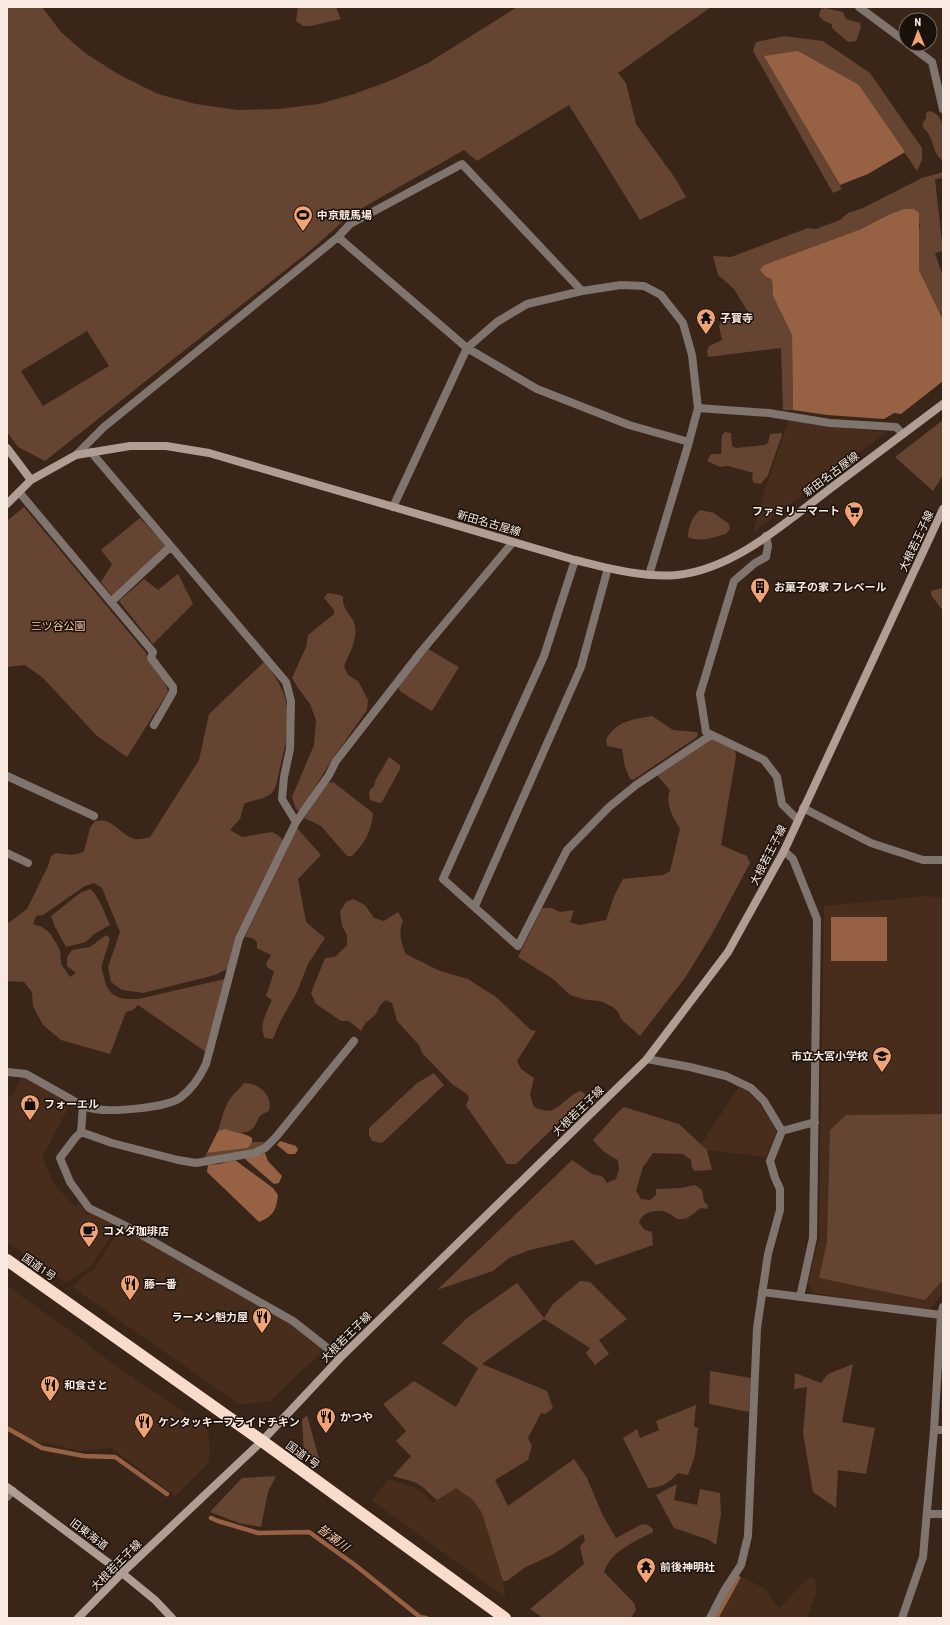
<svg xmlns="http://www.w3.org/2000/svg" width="950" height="1625" font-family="'Roboto Condensed','Noto Sans JP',sans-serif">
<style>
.built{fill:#482d1d}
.green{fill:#654432;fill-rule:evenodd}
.water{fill:#976244}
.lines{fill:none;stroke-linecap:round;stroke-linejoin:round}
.stream{stroke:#976244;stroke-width:4.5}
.street{stroke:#80746e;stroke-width:8}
.secondary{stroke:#b09e94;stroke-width:8}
.highway{stroke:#f8dbcb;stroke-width:12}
.labels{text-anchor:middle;stroke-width:3;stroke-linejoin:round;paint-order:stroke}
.poi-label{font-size:11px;font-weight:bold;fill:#f8e9e1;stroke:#1a110b;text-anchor:start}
.street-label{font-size:11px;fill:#f8e9e1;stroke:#1a110b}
.park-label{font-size:11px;fill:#f9c8ad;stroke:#1a110b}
.water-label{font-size:12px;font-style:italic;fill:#f8c7ac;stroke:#1a110b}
</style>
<rect width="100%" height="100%" fill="#3a2519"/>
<!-- built -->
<path class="built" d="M789,420L828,427L887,432L753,532L767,483Z
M927,896L943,898V1294L928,1310L813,1293L808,1282L819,1240L824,906Z
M22,1077H25L71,1103L42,1157L54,1184L75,1206L79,1203L88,1216L90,1212L113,1223L112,1234L93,1264L67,1283L7,1242V1096L12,1097Z
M739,1087L749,1093L759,1103L772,1120L776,1129L775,1136L766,1157L707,1150L701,1144Z
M119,1227L290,1323L324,1350L270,1401L240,1405L72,1287L84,1275L94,1269L116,1235Z
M7,1286L83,1340L99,1354L208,1429L210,1461L175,1496L112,1448L78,1451L48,1443L35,1442L7,1424Z
M388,1479L413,1487L422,1492L433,1503L456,1487L473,1500L482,1513L503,1581L505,1597L372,1501Z
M740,1576L764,1588L779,1608L808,1578L814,1577L817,1591L807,1618H717Z"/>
<!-- green -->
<path class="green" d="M7,7H42L61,32L85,53L118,74L158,94L196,104L237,110L279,109L319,104L354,94L392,80L428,63L517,7H711L618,73L626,83L636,124L675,178L686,197L640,220L569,105L477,161L464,150L350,215L312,249L45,461L18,447L7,432ZM87,331L109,366L43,406L21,371Z
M298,7H336L341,19L311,26H303L296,21Z
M825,8L843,12L846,19L860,23L861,27L856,41L848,42L832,28V24L824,21L819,16L821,9Z
M784,36L823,41L870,73L922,148V160L917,171L859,85L765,57L842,189L833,193L753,51L756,42Z
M928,111C949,113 943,146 943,161C935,157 934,144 929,135C927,131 924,129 922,125L926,118V114Z
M943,172V178L935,179L943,251L935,253L943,276V320L919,270L918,237L920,224L904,209L890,214L861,229L764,265L772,279L773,296L792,335L793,410H783L781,348L708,357L707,351L709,346L722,340L719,326L722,319L750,315L734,289L718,275L713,256L731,257L808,228L816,229L840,220L848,213L863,208L922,178Z
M943,420V475L933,491L895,457Z
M725,432L731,433L732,446L736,448L764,445L768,443L770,434L781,433L782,435L768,475L761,484L754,483L752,479L753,473L750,472L728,466L720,467L707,461L711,454H721L722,435Z
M24,507L146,653C149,668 166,677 168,692L127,757L97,736L43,678L25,665L7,667V521Z
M700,510L714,513L729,524L730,529L726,534C714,537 700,543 688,537C688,527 692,517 700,510Z
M140,518L167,547L112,596L101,582L112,564L101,550Z
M178,574L193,604L153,644L119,601L144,579L158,590Z
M943,588V611L931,595V591Z
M328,593L340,595L343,597C342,607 348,612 353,620C360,635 350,653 344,666L348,675L358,681L368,700L367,710L333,758L300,812L296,809L292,797L314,745L316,720L310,704L298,688L292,678L306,647L308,635L334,614V610L324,598Z
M428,649L459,667L432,711L401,692L397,686Z
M264,662C293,696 292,721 281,763C279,771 278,782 274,790C268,800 253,799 244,804L240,819L230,830L242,837L272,832L278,835L284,841L229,968L215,975L143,993L122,990L111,982L108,967L120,932L102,888L94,883L85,886L43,915L36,916L33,924L42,927L50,933L60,950L61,964L70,977L76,973L67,966V957L72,950L90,947L106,935L110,938C108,947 104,956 102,965C101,969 103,973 104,977C108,997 119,1000 138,999L225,979L206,1052L138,1005L133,1010L126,1012L110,1054L61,1040L43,1025L33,1006L32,992L24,982L7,981V924L27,909L48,866L51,856L56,853C66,854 75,857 84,851L90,828L95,821C114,817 118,834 135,839C139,840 146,838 150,837L199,760L209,714Z
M652,716L673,730L696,732L698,733L697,737L633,780L630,779L625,767L622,749L607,746L606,739C618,720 632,720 652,716Z
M713,738L735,750L736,756L721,845L747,856L750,863L712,934L685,978L640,1036L621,1019L618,1012L613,1007L600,1001L587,1000L570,995L553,979L518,957L542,908H552L560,912L574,910L570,922L579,925L606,920L615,894L623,879L663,875L670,871L680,829C673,816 665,806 670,790L656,774Z
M389,757L400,765V769L382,802L379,803L370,800C369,794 368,790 374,787L375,781Z
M333,782L373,813C371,833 365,842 352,856H347L321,826L304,818L327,783Z
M297,828L321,855L298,879L306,922L325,938L308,964L297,992L280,1022L273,1039L265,1038C258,1026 267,1012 272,1000L266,996L274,972L267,967L266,964L271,955L257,948V942L252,938L245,937Z
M90,889C99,896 105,914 110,925L94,934L86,942L66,947L55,927L51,916L80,893Z
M353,899L365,905L374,918L384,921L398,912L403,921C398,932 401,943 406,954L440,971L468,979L496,997L531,1030L536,1031L517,1061L521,1069L534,1078L530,1095L534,1107C556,1118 560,1102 577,1092L581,1091L585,1094L584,1098L516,1164H507L466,1106L469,1098L467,1094L452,1084L422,1053L419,1045L397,1021L392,1003L386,1000C376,1007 380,1010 374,1016C367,1022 366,1021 361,1031L349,1021H341L316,1004L311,993L325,958L335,957L347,945V935L342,926L340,912L346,902Z
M434,1073L444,1085L382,1143L372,1141L369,1135V1128L417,1083Z
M244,1083C259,1083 273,1095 269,1111C266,1112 262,1114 260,1116C256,1121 256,1128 249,1131C238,1136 229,1128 218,1131C222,1119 224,1105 233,1095C237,1090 241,1088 244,1083Z
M624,1107L679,1124L707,1150L712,1170L695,1171L692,1168L691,1160L683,1154L653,1153L643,1167L636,1191L641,1199L650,1200L656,1195V1189L681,1188L695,1185L702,1190L704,1202L708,1205L707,1209L701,1208C695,1212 689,1219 682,1219C675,1220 674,1215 668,1213C658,1208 641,1212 639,1223L645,1230L652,1232L653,1245L596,1265L573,1240L530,1250L509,1258L493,1271L437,1290L572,1160L592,1174L602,1176L607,1183L616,1179L619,1170L618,1160C607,1155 600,1149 593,1140L619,1111Z
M943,1114V1280L925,1300L819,1278L827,1242L830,1130L846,1115Z
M252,1142H268L260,1148L204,1158L207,1153L248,1148Z
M580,1281L590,1282L627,1319L599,1340L609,1354L595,1365L586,1353L590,1348L544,1319L482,1364L547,1391L553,1408L545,1414L541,1413L528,1438L532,1446L528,1460L495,1480L508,1506L574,1459L587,1478L603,1516L616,1538L642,1524L648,1525L653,1529V1532C634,1542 611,1551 604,1572L634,1603L636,1610L631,1618H543L530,1609L584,1564L580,1547L585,1540L583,1534L554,1554L524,1568L507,1581H503L482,1513L473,1500L456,1488L437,1500C429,1494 424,1486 414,1482C407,1479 400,1479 393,1476L411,1456L396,1441L406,1431L383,1404L414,1381L456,1407L478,1368L442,1343L467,1318L517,1283L544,1318L553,1304Z
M853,1364L842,1422L875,1428L866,1474L838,1470L836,1508L813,1492L803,1433L807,1387L794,1389L795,1373L821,1383L828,1374Z
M710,1371L751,1378L749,1412L709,1404Z
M696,1405L694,1426L698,1428L695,1455L688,1475L678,1473C669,1483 661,1488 648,1488L623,1438L637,1429L640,1438L659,1430L656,1421Z
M307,1415L319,1459L316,1460L304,1453L302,1420Z
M276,1476L268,1492L261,1527L239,1523L210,1512L242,1478Z
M677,1484L674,1500L697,1505L700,1489L720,1493L721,1514L716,1545L709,1540L674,1528L656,1495Z"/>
<!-- water -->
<path class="water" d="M798,51L859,85L905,152L868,174L840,185L764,56Z
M904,209H914L919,213V270L943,320V381L901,414L894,413L884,419L827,415L793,410L792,335L773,296L772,279L765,276L760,270L764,265L861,229L890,214Z
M831,917H887V961H831Z
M225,1129C235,1133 243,1132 252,1138V1142L248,1148L207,1153L218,1131Z
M280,1141L296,1146L298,1150L295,1154H288L277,1145Z
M265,1153L268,1161L282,1176L279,1183L274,1184L246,1160L245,1157Z
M235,1160L273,1188L278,1195C276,1210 274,1216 259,1222L207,1172L208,1165L219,1164Z"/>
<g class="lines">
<!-- stream -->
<path class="stream" d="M7,1428L42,1448L84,1456L115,1457L167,1494
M211,1518L218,1521L258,1533L309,1532L355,1565L420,1617L426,1618
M716,1618L738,1578"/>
<!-- street -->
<path class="street" d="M859,7L906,42
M908,44L932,62L943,109
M338,237L467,348L537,389L629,425L689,442L649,575
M582,291L621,285L644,286L661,295L683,323L692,355L698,408L689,442
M698,408L769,413L830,423L896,427L903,434
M91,452L286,682L291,701L290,749L284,777L282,799L296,822
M76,455L104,427L338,237L350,224L462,164L582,291L527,304L497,322L467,348L393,507
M19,492L153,652L151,658L173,687V692L154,725
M766,536L768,546L766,557L755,563L734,581L700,694L706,732L764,760L777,777L782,804L798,820
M575,560L544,656L443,879L518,946L567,850L609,807L636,785L711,735
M111,602L170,547
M7,776L94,816
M803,808L871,843L923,860H943
M784,851L793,859L817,919L813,1238L800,1297
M7,853L28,863
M475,906L581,667L608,568
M647,1059L690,1067L726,1076L751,1088L764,1101L782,1131L770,1161L775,1178L780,1189V1210L768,1254L757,1328L748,1536L741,1565L724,1591L710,1618
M7,1072L26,1074L83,1106L81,1132L75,1138L60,1158L70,1182L89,1208L124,1225L293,1321L340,1358
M83,1106C87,1107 91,1109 95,1109C112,1112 166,1108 180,1098C192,1089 200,1077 206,1064L239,939L296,822L329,775L336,761L420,653L513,542
M782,1131L815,1122
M81,1132L112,1143L178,1160L196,1163L254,1153L265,1148L276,1137L354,1041
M762,1292L941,1315
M934,1430H943
M7,1497L13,1491
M927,1514H943
M902,1618L923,1557L934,1430L941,1315L943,1307"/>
<!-- secondary -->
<path class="secondary" d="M7,448L31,480
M7,504L31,480L76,455L130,446H166L209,453L575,560C608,568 643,578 677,575C735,569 787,521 831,488C868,460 906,432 943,404
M7,1487L122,1573L155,1600L172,1618
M78,1618L122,1573L262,1441L340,1358L647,1059L728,952L784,851L943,509"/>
<!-- highway -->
<path class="highway" d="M7,1260L262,1441L505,1618"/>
</g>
<!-- icons -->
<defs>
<symbol id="stadium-pin" viewBox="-11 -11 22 30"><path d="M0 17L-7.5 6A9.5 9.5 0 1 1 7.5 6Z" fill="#efa377" stroke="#1a110b"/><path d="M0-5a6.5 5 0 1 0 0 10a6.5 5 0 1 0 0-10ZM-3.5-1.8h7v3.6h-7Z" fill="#111"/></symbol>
<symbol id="temple-pin" viewBox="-11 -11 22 30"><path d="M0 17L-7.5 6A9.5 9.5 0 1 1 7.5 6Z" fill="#efa377" stroke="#1a110b"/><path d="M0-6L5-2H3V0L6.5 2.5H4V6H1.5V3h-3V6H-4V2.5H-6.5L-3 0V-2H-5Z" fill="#111"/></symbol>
<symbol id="supermarket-pin" viewBox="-11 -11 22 30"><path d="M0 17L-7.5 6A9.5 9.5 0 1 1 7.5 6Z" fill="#efa377" stroke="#1a110b"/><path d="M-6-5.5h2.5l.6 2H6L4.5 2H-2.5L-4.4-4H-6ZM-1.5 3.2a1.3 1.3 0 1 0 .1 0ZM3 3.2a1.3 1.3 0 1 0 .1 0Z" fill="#111"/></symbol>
<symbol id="building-pin" viewBox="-11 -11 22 30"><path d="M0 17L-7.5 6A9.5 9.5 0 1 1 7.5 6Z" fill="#efa377" stroke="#1a110b"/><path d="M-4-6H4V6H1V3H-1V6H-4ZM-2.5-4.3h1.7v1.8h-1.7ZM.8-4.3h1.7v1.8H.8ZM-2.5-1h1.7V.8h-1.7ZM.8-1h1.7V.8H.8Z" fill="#111"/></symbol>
<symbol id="school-pin" viewBox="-11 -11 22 30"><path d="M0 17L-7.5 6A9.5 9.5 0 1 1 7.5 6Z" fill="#efa377" stroke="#1a110b"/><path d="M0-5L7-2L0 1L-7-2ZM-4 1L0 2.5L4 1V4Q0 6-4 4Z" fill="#111"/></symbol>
<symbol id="shop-pin" viewBox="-11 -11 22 30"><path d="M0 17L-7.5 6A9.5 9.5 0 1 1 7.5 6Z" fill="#efa377" stroke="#1a110b"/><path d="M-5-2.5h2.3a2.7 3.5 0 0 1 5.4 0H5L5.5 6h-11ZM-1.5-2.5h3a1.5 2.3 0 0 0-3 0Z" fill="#111"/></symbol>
<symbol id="cafe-pin" viewBox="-11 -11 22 30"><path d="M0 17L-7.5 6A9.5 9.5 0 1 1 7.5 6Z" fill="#efa377" stroke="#1a110b"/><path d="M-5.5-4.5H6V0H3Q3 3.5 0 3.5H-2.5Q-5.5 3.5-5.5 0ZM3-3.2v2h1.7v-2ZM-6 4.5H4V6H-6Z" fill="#111"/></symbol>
<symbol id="restaurant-pin" viewBox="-11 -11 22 30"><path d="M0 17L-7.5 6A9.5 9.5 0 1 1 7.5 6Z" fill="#efa377" stroke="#1a110b"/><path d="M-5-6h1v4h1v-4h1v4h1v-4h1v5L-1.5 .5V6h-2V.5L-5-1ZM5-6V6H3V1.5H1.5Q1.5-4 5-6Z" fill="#111"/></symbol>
</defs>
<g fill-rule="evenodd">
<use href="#stadium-pin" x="292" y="204" width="22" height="30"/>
<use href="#temple-pin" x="695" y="307" width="22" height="30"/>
<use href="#supermarket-pin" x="843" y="500" width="22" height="30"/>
<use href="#building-pin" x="749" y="576" width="22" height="30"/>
<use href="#school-pin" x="871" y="1045" width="22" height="30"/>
<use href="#shop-pin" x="19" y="1093" width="22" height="30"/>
<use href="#cafe-pin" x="78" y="1220" width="22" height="30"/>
<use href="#restaurant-pin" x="119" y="1273" width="22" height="30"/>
<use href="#restaurant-pin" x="251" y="1306" width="22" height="30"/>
<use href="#restaurant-pin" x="39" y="1374" width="22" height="30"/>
<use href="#restaurant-pin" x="315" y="1406" width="22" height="30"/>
<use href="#restaurant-pin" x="133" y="1411" width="22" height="30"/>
<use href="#temple-pin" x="635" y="1556" width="22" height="30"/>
</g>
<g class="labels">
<!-- poi labels -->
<g class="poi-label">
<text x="317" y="219">中京競馬場</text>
<text x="720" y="322">子寶寺</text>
<text x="840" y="515" text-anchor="end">ファミリーマート</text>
<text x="774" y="591">お菓子の家 フレベール</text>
<text x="868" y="1060" text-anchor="end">市立大宮小学校</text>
<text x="44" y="1108">フォーエル</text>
<text x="103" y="1235">コメダ珈琲店</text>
<text x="144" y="1288">藤一番</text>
<text x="248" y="1321" text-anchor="end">ラーメン魁力屋</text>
<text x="64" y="1389">和食さと</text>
<text x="340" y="1421">かつや</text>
<text x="158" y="1426">ケンタッキーフライドチキン</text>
<text x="660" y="1571">前後神明社</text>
</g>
<!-- street labels -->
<g class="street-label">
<text transform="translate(831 474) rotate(-37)" y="4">新田名古屋線</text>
<text transform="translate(489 523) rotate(16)" y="4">新田名古屋線</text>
<text transform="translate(916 541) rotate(-65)" y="4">大根若王子線</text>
<text transform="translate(768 855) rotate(-63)" y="4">大根若王子線</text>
<text transform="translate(578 1111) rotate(-44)" y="4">大根若王子線</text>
<text transform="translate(39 1267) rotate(35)" y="4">国道1号</text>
<text transform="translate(346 1337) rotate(-45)" y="4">大根若王子線</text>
<text transform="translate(303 1455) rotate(36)" y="4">国道1号</text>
<text transform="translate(89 1534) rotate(37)" y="4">旧東海道</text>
<text transform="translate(116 1565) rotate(-45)" y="4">大根若王子線</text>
</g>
<!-- park labels -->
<g class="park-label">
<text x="58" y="630">三ツ谷公園</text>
</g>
<!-- water labels -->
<g class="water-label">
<text transform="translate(333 1538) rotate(37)" y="4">皆瀬川</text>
</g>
</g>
<!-- border -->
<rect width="950" height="1625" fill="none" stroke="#f8e9e1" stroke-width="16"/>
<!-- north arrow -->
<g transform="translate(918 32) rotate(359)"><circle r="19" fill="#1a110b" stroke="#736761"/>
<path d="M0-3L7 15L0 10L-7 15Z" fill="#efa377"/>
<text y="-6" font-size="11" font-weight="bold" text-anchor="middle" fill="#f8e9e1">N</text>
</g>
</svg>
